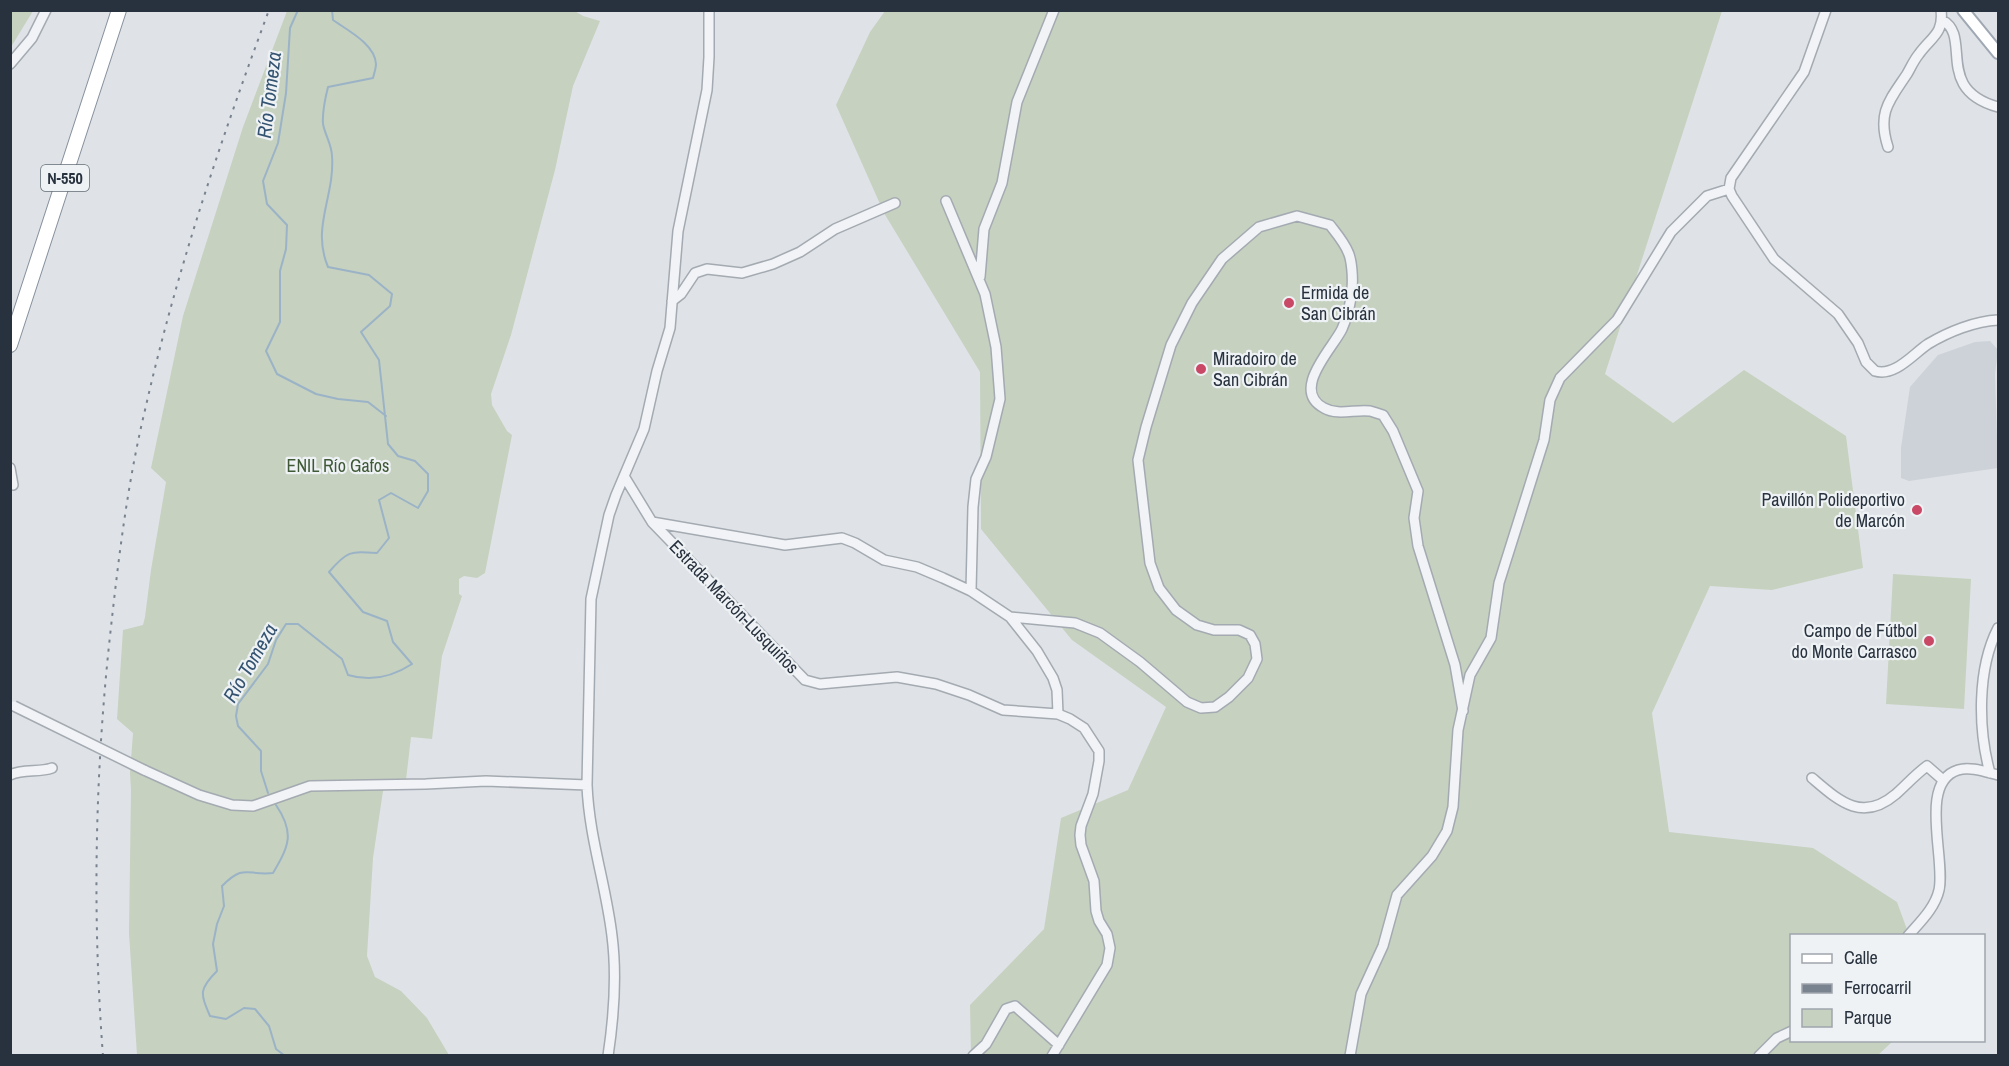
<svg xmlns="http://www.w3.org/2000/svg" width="2009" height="1066" font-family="'Archivo Narrow',sans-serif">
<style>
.built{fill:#cdd2d9}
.green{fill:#c6d1c0}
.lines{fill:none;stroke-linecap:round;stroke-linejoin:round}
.stream{stroke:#9bb3c6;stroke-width:2}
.minor-casing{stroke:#a4aab1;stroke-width:12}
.major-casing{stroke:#9fa8b3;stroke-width:14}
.highway-casing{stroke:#87919d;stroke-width:16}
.minor{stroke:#f1f3f6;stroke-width:9}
.major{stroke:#fff;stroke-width:10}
.highway{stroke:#fff;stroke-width:14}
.rail{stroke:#798390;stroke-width:2;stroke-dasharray:3 6;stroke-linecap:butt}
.minor-bridge-casing{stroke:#a4aab1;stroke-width:12;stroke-linecap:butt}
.minor-bridge{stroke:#f1f3f6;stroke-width:9}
.poi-dot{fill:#c84865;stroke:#eef2f5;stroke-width:2}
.labels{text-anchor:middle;stroke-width:4.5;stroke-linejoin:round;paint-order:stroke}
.shield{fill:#eef2f5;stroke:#636c75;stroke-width:1.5}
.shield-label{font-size:16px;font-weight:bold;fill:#28323e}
.poi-label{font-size:18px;fill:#28323e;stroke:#eef2f5;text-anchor:start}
.park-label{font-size:18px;fill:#3f5936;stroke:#eef2f5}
.street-label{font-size:18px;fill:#28323e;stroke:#eef2f5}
.water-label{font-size:20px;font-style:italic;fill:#345370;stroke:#eef2f5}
</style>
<rect width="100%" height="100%" fill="#dfe3e7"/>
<!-- built -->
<path class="built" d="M1990,341L1998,350L1995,374L1998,468L1909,481L1901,478V448L1910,387L1938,355L1975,342Z"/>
<!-- green -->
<path class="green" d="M11,10L33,11L11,47L10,11Z
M573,10L583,16L600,21L573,86L555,170L511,335L491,394L492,405L507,431L512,435L485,573L477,578L464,576L459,579V594L462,596L442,656L432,739L411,737L406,780L387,785L383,791L373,858L367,956L375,977L401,991L427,1018L449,1055H137L129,933L131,790L130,773L133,733L117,719L123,630L143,625L145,617L151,570L166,482L151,468L183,316L243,127L287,11Z
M885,11H1722L1605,374L1673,423L1744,370L1846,436L1863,568L1772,590L1710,586L1652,713L1669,832L1813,848L1897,902L1909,935L1792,936V1040L1893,1041L1877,1056L971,1055L970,1005L1044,929L1061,818L1128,790L1166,707L1072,640L981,529L980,372L884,213L836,105L870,32Z
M1893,574L1971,579L1964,709L1886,704Z"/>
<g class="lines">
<!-- stream -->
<path class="stream" d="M298,10L290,28L286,93L278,143L263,181L267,204L287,225L286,249L280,271V322L266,351L277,374L316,394L338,399L368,402L386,416
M268,793L261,771V751L238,726L236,716L238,704L268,664L276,640L286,624H298L342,659L348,675C371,682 392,677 412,664L393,642L387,621L363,612L329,572C347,551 350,551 377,553L389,538L379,500L391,493L418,508L428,491V474L415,461L398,456L388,444L379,360L361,332L390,306L392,294L369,275L328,267C311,227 335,197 332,156C332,145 325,135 323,124C322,112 325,99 328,87L373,78C374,74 376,68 376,64C375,44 347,30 333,20L332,10
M276,805C295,833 289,846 273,873C247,876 245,863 222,886L224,906L217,924L213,944L217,971C199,989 200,993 210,1016L226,1019L244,1008L255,1009L269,1026L276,1049L285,1056"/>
<defs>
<path id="minor" d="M1826,10L1804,72L1731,178L1729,189L1732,196L1774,259L1838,314L1858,343L1866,362L1875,371C1895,377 1913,354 1928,344C1948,332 1975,321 1998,320
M1942,20C1973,36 1933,89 1998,107
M10,64L32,38L46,10
M1888,147C1877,113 1889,101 1907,74C1911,67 1914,60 1919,54C1931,37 1944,34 1941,10
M946,201L985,294L996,347L1000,399L986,457L976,479L973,507L971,591
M980,277L984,229L1002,183L1017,102L1054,10
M672,301L681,294L695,273L707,269L742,273L773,264L800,252L835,229L895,203
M10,468L13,485
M624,476L652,522L805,680L820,684L897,677L936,684L969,695L1003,710L1058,714L1070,719L1084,728L1099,751V761L1093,794L1081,826L1080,835L1081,845L1094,881L1096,911L1099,921L1107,934L1110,948L1107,965L1052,1056
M652,522L785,545L842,538L855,543L884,560L917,567L943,578L971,591L1010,617L1037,651L1053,678L1057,690L1058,714
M1010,617L1075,623L1100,633L1140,662L1187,702L1201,708L1215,707L1229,697L1248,678L1257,659L1255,644L1250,635L1239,630H1214L1197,625L1176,610L1159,588L1150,563L1138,460L1146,427L1171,345L1192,303L1222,259L1259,227L1297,216L1330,225C1336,233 1344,242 1348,252C1352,260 1353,279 1352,288C1351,302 1348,316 1342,329C1333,348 1290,390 1324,408C1338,416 1355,409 1370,411C1374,412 1379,414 1383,415L1393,431L1418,491L1414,518L1418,546L1455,665L1463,711
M144,770L199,795L232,805L253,806L310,786L426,784L486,781L587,785
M1990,773C1978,729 1977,669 1998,628
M10,775C23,768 39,773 52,768
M1812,778C1839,801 1862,823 1896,794C1906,785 1916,774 1927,766L1943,780
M1908,936C1920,922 1935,908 1939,890C1946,860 1918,782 1958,770C1970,766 1986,772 1998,775
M608,1056C614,1016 617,975 612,936C606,885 589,837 587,785L591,599L609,515L616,495L644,429L657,371L670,328L678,231L707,90L709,57V10
M973,1056L986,1044L1006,1009L1015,1006L1059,1045
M1350,1056L1361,994L1383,946L1397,895L1432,856L1447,831L1453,807L1458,730L1470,675L1491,638L1499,583L1544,440L1550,400L1560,378L1617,320L1671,232L1707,196L1729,189
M1759,1056L1777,1038L1792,1031"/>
<path id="major" d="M1963,10L1998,53"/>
<path id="highway" d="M10,345L119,10"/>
</defs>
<!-- minor casing -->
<use href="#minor" class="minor-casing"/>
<!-- major casing -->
<use href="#major" class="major-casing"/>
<!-- highway casing -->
<use href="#highway" class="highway-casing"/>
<!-- minor -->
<use href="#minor" class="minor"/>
<!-- major -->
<use href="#major" class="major"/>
<!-- highway -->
<use href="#highway" class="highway"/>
<!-- rail -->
<path class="rail" d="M103,1056C92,913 95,769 111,627C119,554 128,481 145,410C176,273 220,142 269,10"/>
<defs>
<path id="minor-bridge" d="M14,706L144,770"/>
</defs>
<!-- minor-bridge casing -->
<use href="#minor-bridge" class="minor-bridge-casing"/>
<!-- minor-bridge -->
<use href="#minor-bridge" class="minor-bridge"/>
</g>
<!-- markers -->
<g class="poi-dot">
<circle cx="1289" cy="303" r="6"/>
<circle cx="1201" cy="369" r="6"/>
<circle cx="1917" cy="510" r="6"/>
<circle cx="1929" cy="641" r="6"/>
</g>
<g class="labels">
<!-- shield labels -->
<rect class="shield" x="41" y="165" width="48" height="26" rx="4.5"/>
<g class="shield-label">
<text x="65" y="184">N-550</text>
</g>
<!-- poi labels -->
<g class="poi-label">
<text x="1301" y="299">Ermida de<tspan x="1301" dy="21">San Cibrán</tspan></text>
<text x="1213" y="365">Miradoiro de<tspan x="1213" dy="21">San Cibrán</tspan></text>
<text x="1905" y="506" text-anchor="end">Pavillón Polideportivo<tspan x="1905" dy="21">de Marcón</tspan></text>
<text x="1917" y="637" text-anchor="end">Campo de Fútbol<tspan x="1917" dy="21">do Monte Carrasco</tspan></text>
</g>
<!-- park labels -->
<g class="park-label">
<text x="338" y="472">ENIL Río Gafos</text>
</g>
<!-- street labels -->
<g class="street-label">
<text transform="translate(734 607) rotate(46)" y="6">Estrada Marcón-Lusquiños</text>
</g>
<!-- water labels -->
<g class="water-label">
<text transform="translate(269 95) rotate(-83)" y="7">Río Tomeza</text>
<text transform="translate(250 663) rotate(-60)" y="7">Río Tomeza</text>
</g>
</g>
<!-- border -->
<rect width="2009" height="1066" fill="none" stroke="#28323e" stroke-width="24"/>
<!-- legend -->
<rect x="1790" y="934" width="195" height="108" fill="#eef2f5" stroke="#9fa5ac" stroke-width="1.5"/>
<rect x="1802" y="954" width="30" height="9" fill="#ffffff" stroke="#9fa5ac" stroke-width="1.5"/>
<text x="1844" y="964" font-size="18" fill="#28323e">Calle</text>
<rect x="1802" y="984" width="30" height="9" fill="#798390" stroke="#9fa5ac" stroke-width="1.5"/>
<text x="1844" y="994" font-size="18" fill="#28323e">Ferrocarril</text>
<rect x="1802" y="1009" width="30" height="18" fill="#c6d1c0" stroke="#9fa5ac" stroke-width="1.5"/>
<text x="1844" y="1024" font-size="18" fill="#28323e">Parque</text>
</svg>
